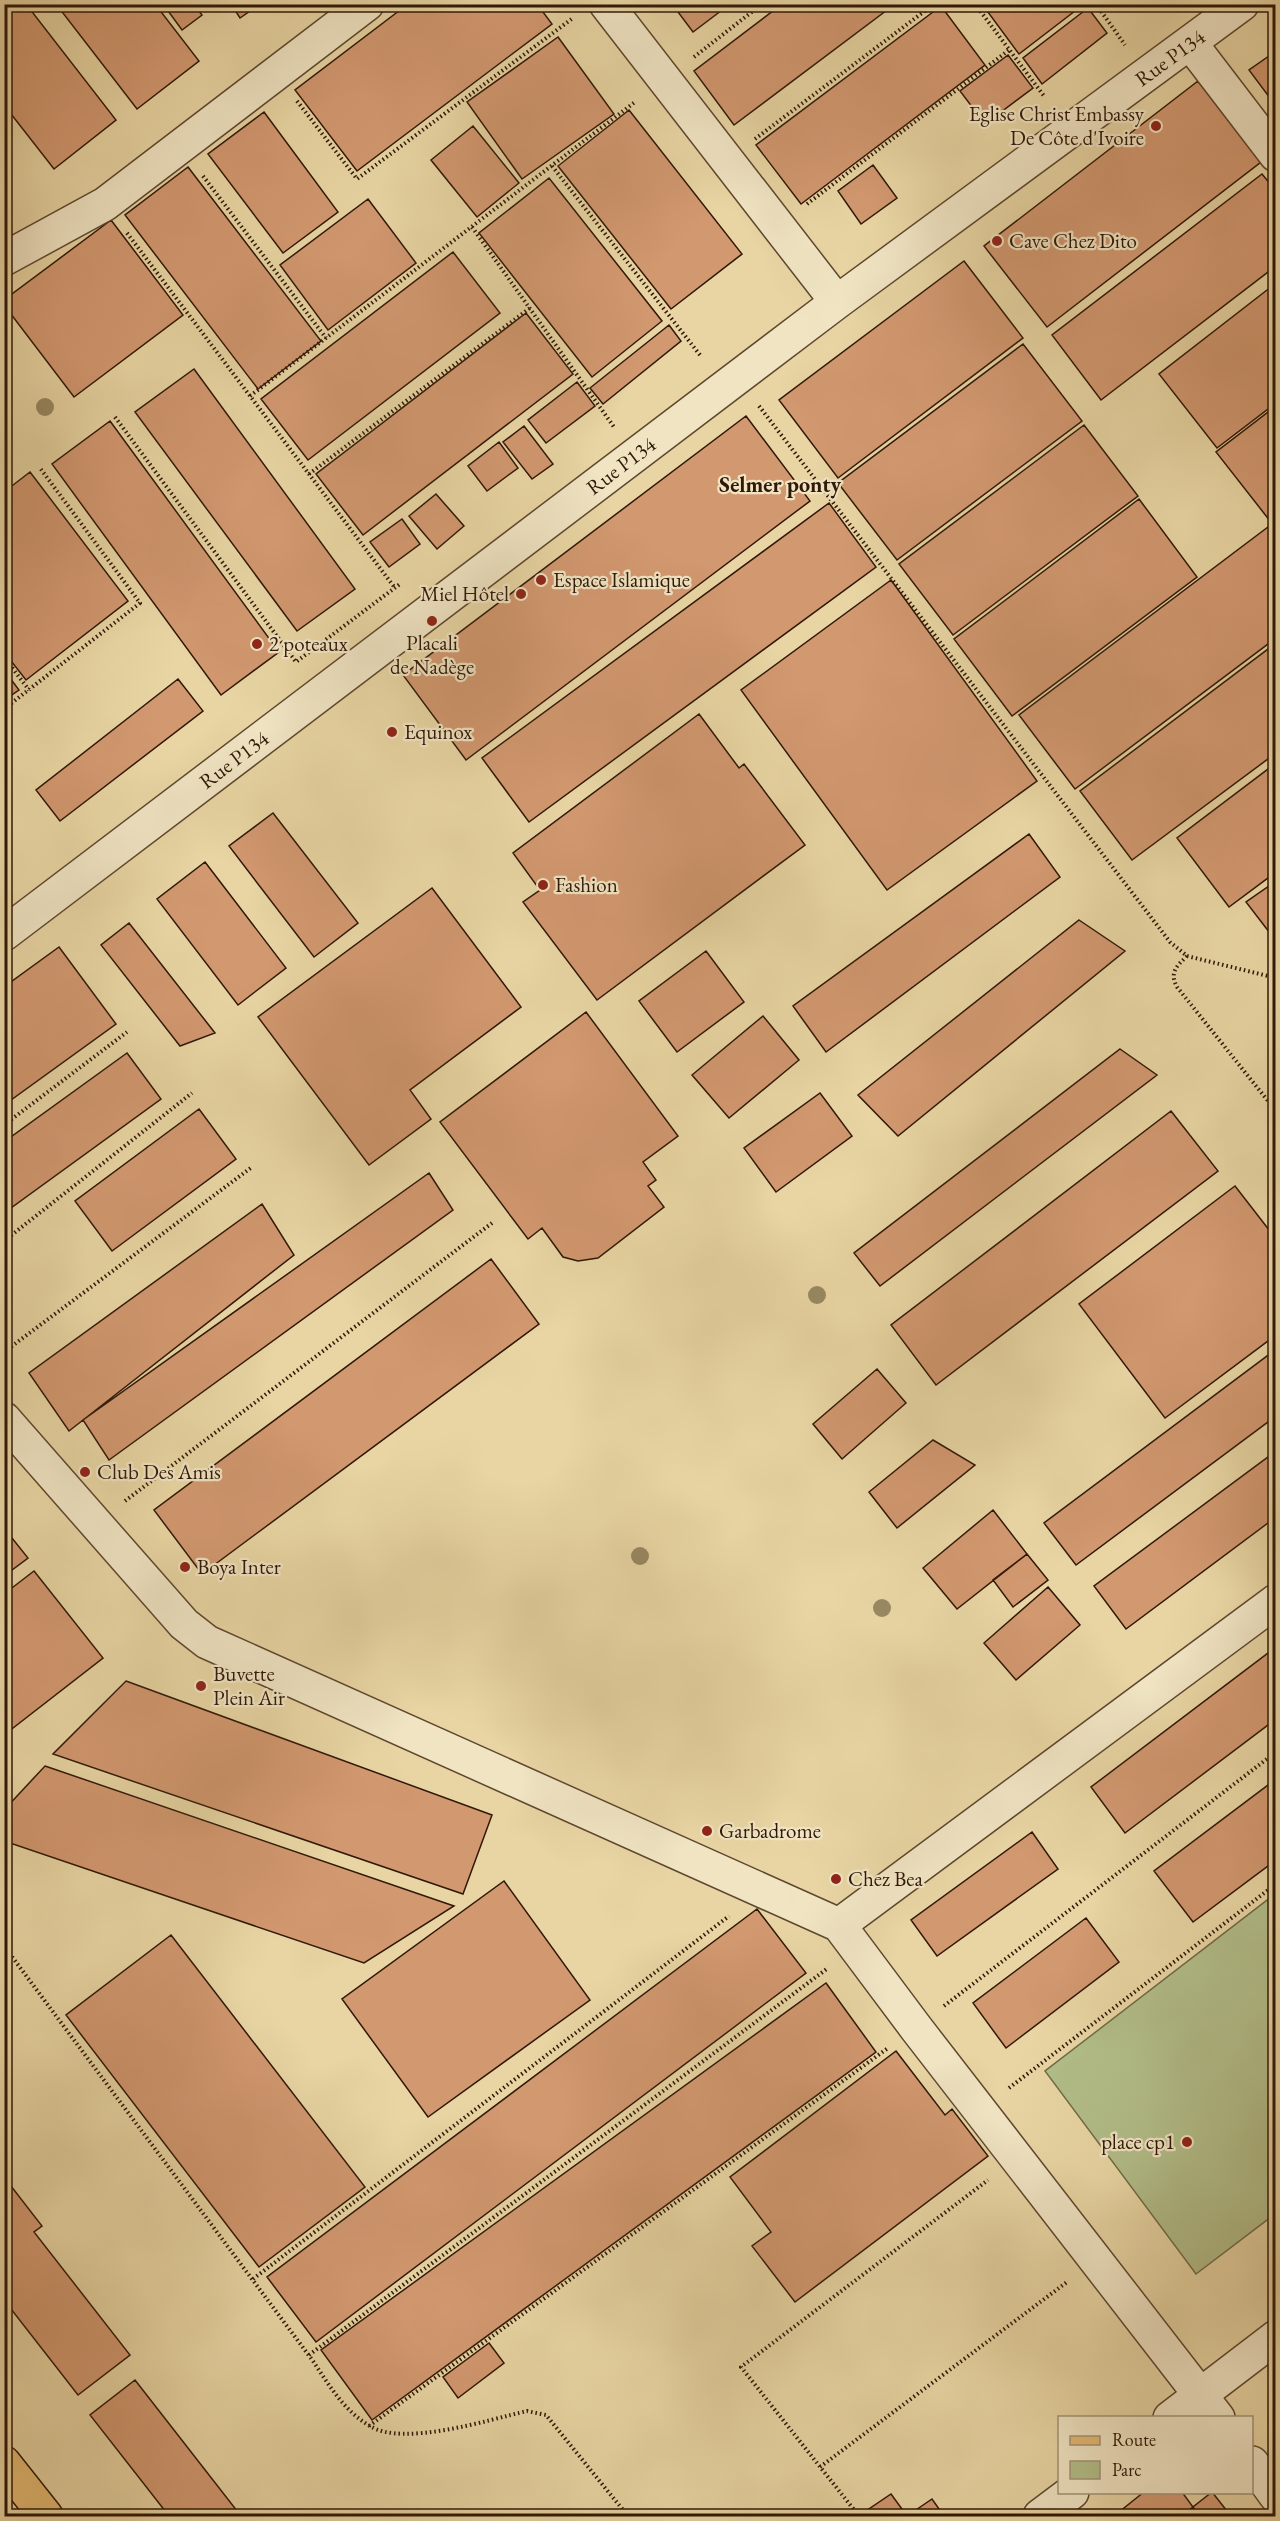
<svg xmlns="http://www.w3.org/2000/svg" width="1280" height="2521" font-family="'EB Garamond',serif">
<style>
.green{fill:#b2be89;stroke:#716b48;stroke-width:1.5}
.building{fill:#d29870;stroke:#301808;stroke-width:1.5}
.lines{fill:none;stroke-linecap:round;stroke-linejoin:round}
.minor-casing{stroke:#5e472f;stroke-width:36}
.major-casing{stroke:#301808;stroke-width:36}
.path{stroke:#301808;stroke-width:4;stroke-dasharray:1.5 3;stroke-linecap:butt}
.minor{stroke:#f0e4c3;stroke-width:33}
.major{stroke:#e4ba72;stroke-width:33}
.tree{fill:#988963}
.poi-dot{fill:#8f2418;stroke:#f0e4c3;stroke-width:2}
.labels{text-anchor:middle;stroke-width:4.5;stroke-linejoin:round;paint-order:stroke}
.street-label{font-size:21px;fill:#301808;stroke:#f0e4c3}
.poi-label{font-size:21px;fill:#301808;stroke:#f0e4c3;text-anchor:start}
.neighbourhood-label{font-size:22px;font-weight:bold;fill:#301808;stroke:#f0e4c3}
</style>
<rect width="100%" height="100%" fill="#e8d5a3"/>
<filter id="stains"><feTurbulence type="fractalNoise" baseFrequency=".00333" numOctaves="4"/><feColorMatrix values="0 0 0 0 .2 0 0 0 0 .09 0 0 0 0 .02 0 0 0 .5 -.17"/></filter>
<radialGradient id="worn" r=".72"><stop offset=".6" stop-color="#630" stop-opacity="0"/><stop offset="1" stop-color="#630" stop-opacity=".3"/></radialGradient>
<!-- green -->
<path class="green" d="M1275,1894V2214L1196,2274L1045,2071Z"/>
<!-- building -->
<path class="building" d="M4,4H26L116,120L54,169L4,105Z
M56,4H155L199,61L137,109Z
M163,4H194L202,15L182,30Z
M231,4H260L240,18Z
M408,4H537L552,24L357,171L295,90Z
M672,4H730L693,32Z
M782,4H895L734,125L694,71Z
M982,4H1084L1019,54Z
M941,6L985,65L801,204L756,145Z
M1088,8L1107,33L1042,84L1023,58Z
M558,37L614,114L522,179L467,102Z
M1276,51V106L1249,70Z
M1008,55L1033,88L985,124L960,91Z
M1198,81L1261,162L1047,327L984,246Z
M629,110L742,254L671,309L558,166Z
M264,112L338,212L283,253L208,154Z
M473,126L519,183L477,217L431,160Z
M873,165L897,198L861,224L838,191Z
M188,167L321,341L258,389L125,215Z
M1262,174L1276,191V266L1101,400L1052,335Z
M549,178L662,321L592,377L479,233Z
M368,199L416,263L328,330L280,265Z
M111,220L183,315L74,397L4,305V300Z
M453,252L500,313L308,460L261,399Z
M964,261L1023,338L838,478L779,400Z
M1276,283V403L1217,448L1159,374Z
M526,313L573,374L363,535L316,474Z
M669,325L681,341L603,404L590,388Z
M1023,344L1082,421L897,560L838,483Z
M194,369L355,589L297,631L135,412Z
M577,382L595,406L546,443L528,420Z
M1276,406V525L1274,526L1216,452Z
M746,416L810,501L466,760L403,675Z
M110,421L279,652L221,695L52,464Z
M1084,425L1138,496L953,635L899,564Z
M524,426L553,464L532,479L503,442Z
M499,442L518,468L487,491L468,466Z
M30,472L128,601L26,680L4,652V492Z
M436,494L464,526L437,549L409,516Z
M1139,499L1197,577L1012,716L954,639Z
M829,503L876,567L529,822L482,758Z
M402,519L420,544L389,567L370,542Z
M1268,527L1276,537V638L1075,789L1019,715Z
M891,580L1037,781L887,890L741,690Z
M1276,643V753L1132,860L1080,791Z
M4,670L19,690L4,700Z
M178,679L203,711L60,821L36,790Z
M699,714L739,768L744,764L805,845L597,1000L523,902L540,890L513,853Z
M1276,763V872L1229,907L1177,838Z
M273,813L358,923L314,957L229,846Z
M1029,834L1060,877L826,1052L793,1006Z
M205,862L286,968L238,1005L157,899Z
M1276,881V941L1246,902Z
M432,888L521,1007L410,1090L431,1119L369,1165L258,1017Z
M1079,920L1125,951L898,1136L858,1095Z
M129,923L215,1033L180,1046L101,945Z
M59,947L116,1024L4,1105V987Z
M706,951L744,1002L677,1052L639,1001Z
M586,1012L678,1136L643,1162L656,1180L648,1186L664,1207L598,1258L578,1261L563,1257L542,1228L528,1239L440,1122Z
M763,1016L799,1060L729,1118L692,1075Z
M1120,1049L1157,1075L880,1286L854,1253Z
M127,1053L161,1099L4,1213V1142Z
M820,1093L852,1136L776,1192L744,1148Z
M199,1109L236,1159L112,1251L75,1201Z
M1171,1111L1218,1171L936,1385L891,1325Z
M429,1173L453,1210L109,1460L83,1420Z
M1235,1186L1276,1239V1335L1165,1418L1079,1304Z
M262,1204L294,1255L69,1431L29,1373Z
M491,1259L539,1324L202,1574L154,1510Z
M1275,1350L1276,1416L1076,1565L1044,1523Z
M877,1369L906,1403L842,1459L813,1424Z
M933,1440L975,1465L897,1528L869,1492Z
M1276,1451V1517L1126,1629L1094,1586Z
M993,1510L1027,1554L957,1609L923,1568Z
M4,1528L28,1558L4,1576Z
M1027,1554L1048,1580L1013,1607L993,1580Z
M34,1571L103,1658L4,1735V1594Z
M1048,1587L1080,1625L1016,1680L984,1643Z
M1276,1647V1719L1125,1833L1091,1787Z
M126,1681L492,1815L463,1894L53,1754Z
M45,1766L454,1906L364,1963L4,1841V1810Z
M1276,1779V1860L1193,1922L1154,1871Z
M1032,1832L1058,1869L937,1956L911,1920Z
M504,1881L590,2000L428,2117L342,1999Z
M757,1909L806,1973L316,2342L267,2277Z
M1086,1918L1119,1962L1006,2048L973,2003Z
M171,1935L365,2187L259,2267L66,2015Z
M826,1983L876,2052L372,2420L321,2350Z
M896,2051L945,2115L952,2109L988,2156L795,2302L752,2246L771,2232L730,2177Z
M4,2177L42,2226L34,2232L130,2355L78,2395L4,2300Z
M489,2343L504,2363L458,2398L443,2377Z
M135,2380L241,2516H169L90,2415Z
M1144,2492H1182L1193,2507L1181,2516H1114Z
M1212,2492L1231,2516H1200L1193,2507Z
M891,2494L907,2516L932,2499L944,2516H870L866,2511Z
M1193,2507L1200,2516H1181Z"/>
<g class="lines">
<defs>
<path id="minor" d="M606,4L837,302
M1191,44L1276,155
M4,259L105,204L367,4
M4,934L837,302L1242,4
M4,1419L184,1624L207,1642L839,1925L916,2028L1218,2418
M839,1925L1276,1601
M1170,2418L1276,2337
M1252,2463L1276,2496
M1040,2516L1072,2492"/>
<path id="major" d="M4,2463L46,2516"/>
</defs>
<!-- minor casing -->
<use href="#minor" class="minor-casing"/>
<!-- major casing -->
<use href="#major" class="major-casing"/>
<!-- path -->
<path class="path" d="M975,4L1044,96
M1096,4L1125,45
M694,57L762,4
M297,101L357,179L573,18
M755,139L934,4
M552,166L700,355
M203,176L326,338
M807,204L1009,50
M472,227L614,427
M127,233L395,588
M250,396L635,102
M759,406L1170,942L1187,956L1276,978
M115,417L296,662L400,584
M309,474L530,308
M4,657L29,690
M4,709L140,603L40,468
M1187,956C1177,966 1169,972 1177,987L1276,1111
M4,1125L127,1032
M4,1241L192,1093
M4,1352L252,1167
M125,1501L492,1223
M4,1946L313,2361C329,2385 344,2411 370,2426C403,2447 488,2420 527,2411L546,2415L628,2516
M944,2006L1276,1752
M1009,2088L1276,1884
M253,2279L729,1916
M309,2355L828,1968
M369,2426L888,2048
M820,2467L1067,2282
M859,2516L741,2367L988,2180"/>
<!-- minor -->
<use href="#minor" class="minor"/>
<!-- major -->
<use href="#major" class="major"/>
</g>
<!-- trees -->
<g class="tree">
<circle cx="45" cy="407" r="9"/>
<circle cx="817" cy="1295" r="9"/>
<circle cx="640" cy="1556" r="9"/>
<circle cx="882" cy="1608" r="9"/>
</g>
<!-- markers -->
<g class="poi-dot">
<circle cx="1156" cy="126" r="6"/>
<circle cx="997" cy="241" r="6"/>
<circle cx="541" cy="580" r="6"/>
<circle cx="521" cy="594" r="6"/>
<circle cx="432" cy="621" r="6"/>
<circle cx="257" cy="644" r="6"/>
<circle cx="392" cy="732" r="6"/>
<circle cx="543" cy="885" r="6"/>
<circle cx="85" cy="1472" r="6"/>
<circle cx="185" cy="1567" r="6"/>
<circle cx="201" cy="1686" r="6"/>
<circle cx="707" cy="1831" r="6"/>
<circle cx="836" cy="1879" r="6"/>
<circle cx="1187" cy="2142" r="6"/>
</g>
<g class="labels">
<!-- street labels -->
<g class="street-label">
<text transform="translate(1170 58) rotate(-36)" y="7">Rue P134</text>
<text transform="translate(621 466) rotate(-37)" y="7">Rue P134</text>
<text transform="translate(234 760) rotate(-37)" y="7">Rue P134</text>
</g>
<!-- poi labels -->
<g class="poi-label">
<text x="1144" y="121" text-anchor="end">Eglise Christ Embassy<tspan x="1144" dy="24">De Côte d'Ivoire</tspan></text>
<text x="1009" y="248">Cave Chez Dito</text>
<text x="553" y="587">Espace Islamique</text>
<text x="509" y="601" text-anchor="end">Miel Hôtel</text>
<text x="432" y="650" text-anchor="middle">Placali<tspan x="432" dy="24">de Nadège</tspan></text>
<text x="269" y="651">2 poteaux</text>
<text x="404" y="739">Equinox</text>
<text x="555" y="892">Fashion</text>
<text x="97" y="1479">Club Des Amis</text>
<text x="197" y="1574">Boya Inter</text>
<text x="213" y="1681">Buvette<tspan x="213" dy="24">Plein Air</tspan></text>
<text x="719" y="1838">Garbadrome</text>
<text x="848" y="1886">Chez Bea</text>
<text x="1175" y="2149" text-anchor="end">place cp1</text>
</g>
<!-- neighbourhood labels -->
<g class="neighbourhood-label">
<text x="780" y="492">Selmer ponty</text>
</g>
</g>
<!-- margin -->
<rect width="1280" height="2521" fill="none" stroke="#e8d5a3" stroke-width="24"/>
<rect x="6" y="6" width="1268" height="2509" fill="none" stroke="#301808" stroke-width="3"/>
<rect x="12" y="12" width="1256" height="2497" fill="none" stroke="#301808" stroke-width="1.5"/>
<!-- legend -->
<rect x="1058" y="2416" width="195" height="78" fill="#f0e4c3" stroke="#a39278" stroke-width="1.5"/>
<rect x="1070" y="2436" width="30" height="9" fill="#e4ba72" stroke="#a39278" stroke-width="1.5"/>
<text x="1112" y="2446" font-size="18" fill="#301808">Route</text>
<rect x="1070" y="2461" width="30" height="18" fill="#b2be89" stroke="#a39278" stroke-width="1.5"/>
<text x="1112" y="2476" font-size="18" fill="#301808">Parc</text>
<rect width="100%" height="100%" filter="url(#stains)"/>
<rect width="100%" height="100%" fill="url(#worn)"/>
</svg>
